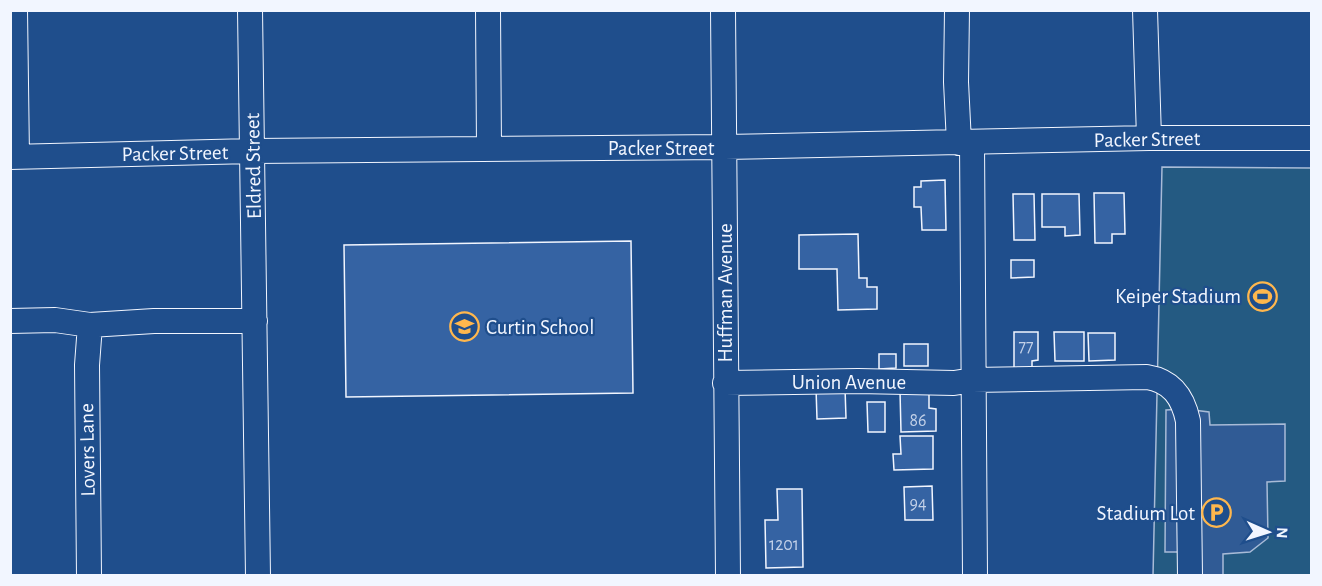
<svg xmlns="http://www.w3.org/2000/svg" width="1322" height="586" font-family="'Alegreya Sans',sans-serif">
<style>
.green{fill:#245a82;stroke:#a8bbd7;stroke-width:1.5}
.parking{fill:#305b95;stroke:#a8bbd7;stroke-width:1.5}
.building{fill:#3563a3;stroke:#f2f6ff;stroke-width:1.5}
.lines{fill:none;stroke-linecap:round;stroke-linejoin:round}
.minor-casing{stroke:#f2f6ff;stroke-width:26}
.minor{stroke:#1f4e8c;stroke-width:24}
.labels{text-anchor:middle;stroke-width:4.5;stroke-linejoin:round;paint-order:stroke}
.number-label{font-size:18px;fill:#c3d1e8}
.street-label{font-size:21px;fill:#f2f6ff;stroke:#1f4e8c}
.poi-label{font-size:21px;fill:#f2f6ff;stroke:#1f4e8c;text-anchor:end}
</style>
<rect width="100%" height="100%" fill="#1f4e8c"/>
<!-- green -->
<path class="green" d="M1162,167L1311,168V575L1153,576Z"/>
<!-- parking -->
<path class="parking" d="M1185,409L1209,412L1210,425L1285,424V481L1267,482L1268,538L1250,552L1223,554V575H1185V552H1165L1166,410Z"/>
<!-- building -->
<path class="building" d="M945,180L946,230H922L921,207H914V187H921V181Z
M1094,193H1124L1125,234H1112V243H1095Z
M1013,194H1034L1035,240H1014Z
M1042,194H1079L1080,235L1065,236V227H1042Z
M858,234L859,278H867V287H877V309L838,310L837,269H799V235Z
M631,241L633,393L346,397L344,245Z
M1011,260H1034V277L1011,278Z
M1014,332H1038V360L1032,361V368H1014Z
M1054,332H1084V361H1055Z
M1088,333H1115V360L1089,361Z
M904,344H928V366H904Z
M879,354H896V368L879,369Z
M816,388H845L846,418L817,419Z
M900,391H929V408L936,409V431L901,432Z
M867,402H885V432H868Z
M900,436H933V469L894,470L893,454H901Z
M932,486L933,520H905L904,487Z
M777,489H802L803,567L766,568L765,520H778Z"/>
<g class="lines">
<defs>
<path id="minor" d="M15,10L17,157
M250,10L258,576
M488,10L489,148
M723,10L728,576
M957,10L956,82L959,143
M1145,10L1149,138
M972,143L975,576
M10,157L252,151L725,147L1149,138H1312
M10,321L55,320L90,325L154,321H255
M725,383L858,381L954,383L973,380L1147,377C1172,381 1183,397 1188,421L1190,576
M89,576L87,365L90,325"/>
</defs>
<!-- minor casing -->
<use href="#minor" class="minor-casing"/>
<!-- minor -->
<use href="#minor" class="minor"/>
</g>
<!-- icons -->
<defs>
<symbol id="stadium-ring" viewBox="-11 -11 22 22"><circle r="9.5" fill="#1f4e8c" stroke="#ffb74d" stroke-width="1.5"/><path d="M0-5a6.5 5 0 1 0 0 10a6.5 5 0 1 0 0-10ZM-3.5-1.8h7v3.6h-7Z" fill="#ffb74d"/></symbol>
<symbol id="school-ring" viewBox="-11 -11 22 22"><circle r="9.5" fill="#1f4e8c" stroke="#ffb74d" stroke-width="1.5"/><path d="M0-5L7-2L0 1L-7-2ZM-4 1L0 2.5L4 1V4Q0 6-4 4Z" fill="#ffb74d"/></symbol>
<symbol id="parking-ring" viewBox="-11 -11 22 22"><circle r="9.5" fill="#1f4e8c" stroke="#ffb74d" stroke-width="1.5"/><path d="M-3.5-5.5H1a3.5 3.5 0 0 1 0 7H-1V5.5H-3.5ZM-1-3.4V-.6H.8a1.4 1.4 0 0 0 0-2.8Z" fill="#ffb74d"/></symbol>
</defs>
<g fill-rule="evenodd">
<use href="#stadium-ring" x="1246" y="280" width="33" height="33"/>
<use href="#school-ring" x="448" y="310" width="33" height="33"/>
<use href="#parking-ring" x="1200" y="496" width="33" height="33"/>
</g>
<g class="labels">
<!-- number labels -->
<g class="number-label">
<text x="1026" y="352">77</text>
<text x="918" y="426">86</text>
<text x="918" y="509">94</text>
<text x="784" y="550">1201</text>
</g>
<!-- street labels -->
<g class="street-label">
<text transform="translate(1147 139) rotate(-1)" y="7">Packer Street</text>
<text x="661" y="155">Packer Street</text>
<text transform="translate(175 153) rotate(-1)" y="7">Packer Street</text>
<text transform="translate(253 166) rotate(-91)" y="7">Eldred Street</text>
<text transform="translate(725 293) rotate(-90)" y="7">Huffman Avenue</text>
<text x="849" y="389">Union Avenue</text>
<text transform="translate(87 450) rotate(-91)" y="7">Lovers Lane</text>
</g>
<!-- poi labels -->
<g class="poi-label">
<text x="1241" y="303">Keiper Stadium</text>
<text x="486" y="334" text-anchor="start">Curtin School</text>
<text x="1195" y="520">Stadium Lot</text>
</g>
</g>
<!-- border -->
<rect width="1322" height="586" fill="none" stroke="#f2f6ff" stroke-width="24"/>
<!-- north arrow -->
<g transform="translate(1268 532) rotate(93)" stroke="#1f4e8c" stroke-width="4.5" paint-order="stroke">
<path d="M0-4.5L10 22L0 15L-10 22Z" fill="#f2f6ff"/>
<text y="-9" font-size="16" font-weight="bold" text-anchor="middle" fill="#f2f6ff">N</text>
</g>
</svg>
